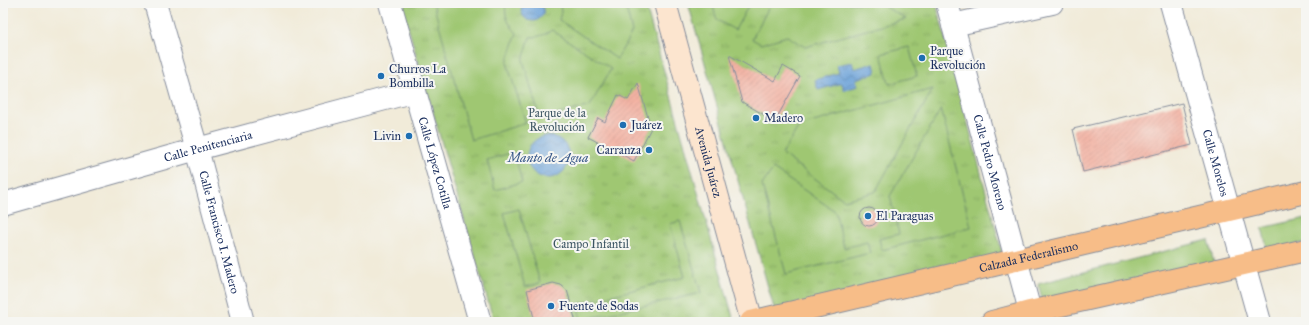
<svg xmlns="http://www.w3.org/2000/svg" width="1309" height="325" font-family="'IM FELL Great Primer',serif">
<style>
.park{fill:url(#park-tufts);stroke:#5d7b68}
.garden{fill:#9fc772;stroke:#5d7b68}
.water{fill:url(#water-waves);stroke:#43689b}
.building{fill:url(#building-hatch)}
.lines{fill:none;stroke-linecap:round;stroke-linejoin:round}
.minor-casing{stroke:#868d9c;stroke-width:24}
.secondary-casing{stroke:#868d9c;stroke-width:24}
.primary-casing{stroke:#868d9c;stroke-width:24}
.minor{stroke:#fff;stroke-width:22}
.secondary{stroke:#fce5cf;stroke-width:22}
.primary{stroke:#f7bd88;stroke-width:22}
.poi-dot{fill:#1f6fb2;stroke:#f6f6f2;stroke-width:1.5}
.labels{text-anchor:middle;stroke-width:4;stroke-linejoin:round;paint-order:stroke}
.poi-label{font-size:12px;fill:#1b2f5e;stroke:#f6f6f2;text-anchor:start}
.park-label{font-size:12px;fill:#3c5563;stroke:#f6f6f2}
.street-label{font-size:12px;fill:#1b2f5e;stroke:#f6f6f2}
.water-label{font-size:13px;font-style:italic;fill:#375789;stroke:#f6f6f2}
</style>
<defs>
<pattern id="park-tufts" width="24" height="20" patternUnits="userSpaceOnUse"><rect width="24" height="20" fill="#9fc772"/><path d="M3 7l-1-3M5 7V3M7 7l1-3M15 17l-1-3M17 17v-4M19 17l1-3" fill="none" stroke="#88ab65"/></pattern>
<pattern id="water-waves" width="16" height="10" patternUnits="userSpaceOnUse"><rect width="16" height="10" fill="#6ba1d8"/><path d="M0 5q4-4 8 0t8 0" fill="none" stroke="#5784b2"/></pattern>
<pattern id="building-hatch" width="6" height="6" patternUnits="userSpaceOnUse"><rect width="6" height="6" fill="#f3b2a3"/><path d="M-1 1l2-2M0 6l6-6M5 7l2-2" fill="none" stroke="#d0998f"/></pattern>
</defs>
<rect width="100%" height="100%" fill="#f6f6f2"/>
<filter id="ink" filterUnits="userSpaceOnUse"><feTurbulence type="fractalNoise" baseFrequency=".025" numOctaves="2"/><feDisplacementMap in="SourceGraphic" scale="8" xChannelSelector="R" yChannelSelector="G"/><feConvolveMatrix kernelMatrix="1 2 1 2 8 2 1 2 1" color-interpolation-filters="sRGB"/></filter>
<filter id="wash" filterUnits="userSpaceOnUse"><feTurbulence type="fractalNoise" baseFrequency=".012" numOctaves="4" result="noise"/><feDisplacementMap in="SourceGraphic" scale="16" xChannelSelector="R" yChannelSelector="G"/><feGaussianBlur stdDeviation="0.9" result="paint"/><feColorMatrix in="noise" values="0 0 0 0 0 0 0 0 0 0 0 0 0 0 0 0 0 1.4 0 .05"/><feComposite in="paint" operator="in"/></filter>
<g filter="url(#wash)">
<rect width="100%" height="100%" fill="#f1ebd9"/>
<!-- park -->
<path class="park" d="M401,3H645L734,321L494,322Z
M688,3H936L1003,256L775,312Z"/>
<!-- garden -->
<path class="garden" d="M433,3H506C504,16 508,24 517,33L507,63L526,123L471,140Z
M560,3H625L632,32L617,59L559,20L561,12Z
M712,3H750L735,30L717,20Z
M771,3H879L906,19L805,47L787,36L761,44L752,39Z
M552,30L611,69L590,106L540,119L523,60L530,37C539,37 544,35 552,30Z
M909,47L917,76L889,84L881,54Z
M933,89L875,192L844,200L782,154L799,126Z
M941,109L971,227L882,250L879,239L899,234L890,196Z
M514,152L522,182L495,190L487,160Z
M773,169L835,211L844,248L867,242L870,253L786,274L762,185Z
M519,209L540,283L525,287L504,213Z
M1306,218V242L1268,252L1262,228Z
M680,221L701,293L581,320L577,304L685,277L670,224Z
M1208,240L1214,263L1044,305L1038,284Z"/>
<!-- water -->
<path class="water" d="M523,3H541C546,11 543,18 535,21C527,21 523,18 521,11Z
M852,62L854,69L874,63L876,73L856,79L858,86L844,90L842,83L818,90L815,80L839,73L837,65Z
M527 157a21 21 0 1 1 42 0a21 21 0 1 1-42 0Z"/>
<g id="blocks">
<!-- building -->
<path class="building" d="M729,55L775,81L783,66L800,76L775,121L742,102Z
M638,83L651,128L634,161L588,137L598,118L605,122L618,95L628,100Z
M1182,103L1192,145L1083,172L1073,129Z
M860 217a9 9 0 1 1 18 0a9 9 0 1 1-18 0Z
M553,283L561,285L567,290L576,322H535L527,290Z"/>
</g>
</g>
<g filter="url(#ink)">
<use href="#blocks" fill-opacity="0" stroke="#868d9c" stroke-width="1"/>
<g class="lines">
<defs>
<g id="minor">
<path id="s1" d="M155,3L197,149L243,322"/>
<path id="s2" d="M390,3L480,322"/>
<path id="s3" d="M947,3L1033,322"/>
<path id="s4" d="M1171,3L1260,322"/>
<path d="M953,25L1052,3"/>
<path id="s5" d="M3,204L197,149L415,91"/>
</g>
<g id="secondary">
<path id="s6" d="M665,3L752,322"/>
</g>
<g id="primary">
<path id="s7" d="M751,322L1306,192"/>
<path d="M992,322L1030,312L1306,250"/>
</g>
</defs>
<!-- minor casing -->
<use href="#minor" class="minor-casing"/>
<!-- secondary casing -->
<use href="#secondary" class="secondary-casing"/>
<!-- primary casing -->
<use href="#primary" class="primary-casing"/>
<!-- minor -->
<use href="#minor" class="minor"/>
<!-- secondary -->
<use href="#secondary" class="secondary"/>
<!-- primary -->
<use href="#primary" class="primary"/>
</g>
</g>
<!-- markers -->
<g class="poi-dot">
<circle cx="922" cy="58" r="4"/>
<circle cx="381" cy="76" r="4"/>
<circle cx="756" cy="118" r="4"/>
<circle cx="623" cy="125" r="4"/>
<circle cx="409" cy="136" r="4"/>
<circle cx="649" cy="150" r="4"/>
<circle cx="868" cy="216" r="4"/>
<circle cx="551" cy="306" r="4"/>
</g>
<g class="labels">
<!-- poi labels -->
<g class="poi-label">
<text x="930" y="55">Parque<tspan x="930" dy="14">Revolución</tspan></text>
<text x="389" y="73">Churros La<tspan x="389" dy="14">Bombilla</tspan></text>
<text x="764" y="122">Madero</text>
<text x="631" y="129">Juárez</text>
<text x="401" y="140" text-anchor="end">Livin</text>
<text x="641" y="154" text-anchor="end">Carranza</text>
<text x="876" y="220">El Paraguas</text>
<text x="559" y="310">Fuente de Sodas</text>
</g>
<!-- park labels -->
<g class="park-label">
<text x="557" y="117">Parque de la<tspan x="557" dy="14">Revolución</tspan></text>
<text x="591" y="248">Campo Infantil</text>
</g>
<!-- street labels -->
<g class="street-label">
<text dy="4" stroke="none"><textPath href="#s5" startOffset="213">Calle Penitenciaria</textPath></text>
<text dy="4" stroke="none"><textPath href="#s4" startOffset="166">Calle Morelos</textPath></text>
<text dy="4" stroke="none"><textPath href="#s2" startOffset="166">Calle López Cotilla</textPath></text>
<text dy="4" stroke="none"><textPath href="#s6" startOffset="165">Avenida Juárez</textPath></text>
<text dy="4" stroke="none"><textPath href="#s3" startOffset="165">Calle Pedro Moreno</textPath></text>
<text dy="4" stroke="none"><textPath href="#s1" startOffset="238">Calle Francisco I. Madero</textPath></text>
<text dy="4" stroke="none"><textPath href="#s7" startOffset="285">Calzada Federalismo</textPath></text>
</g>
<!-- water labels -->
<g class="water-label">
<text x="548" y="162">Manto de Agua</text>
</g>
</g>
<!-- margin -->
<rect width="1309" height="325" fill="none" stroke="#f6f6f2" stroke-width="16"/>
</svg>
